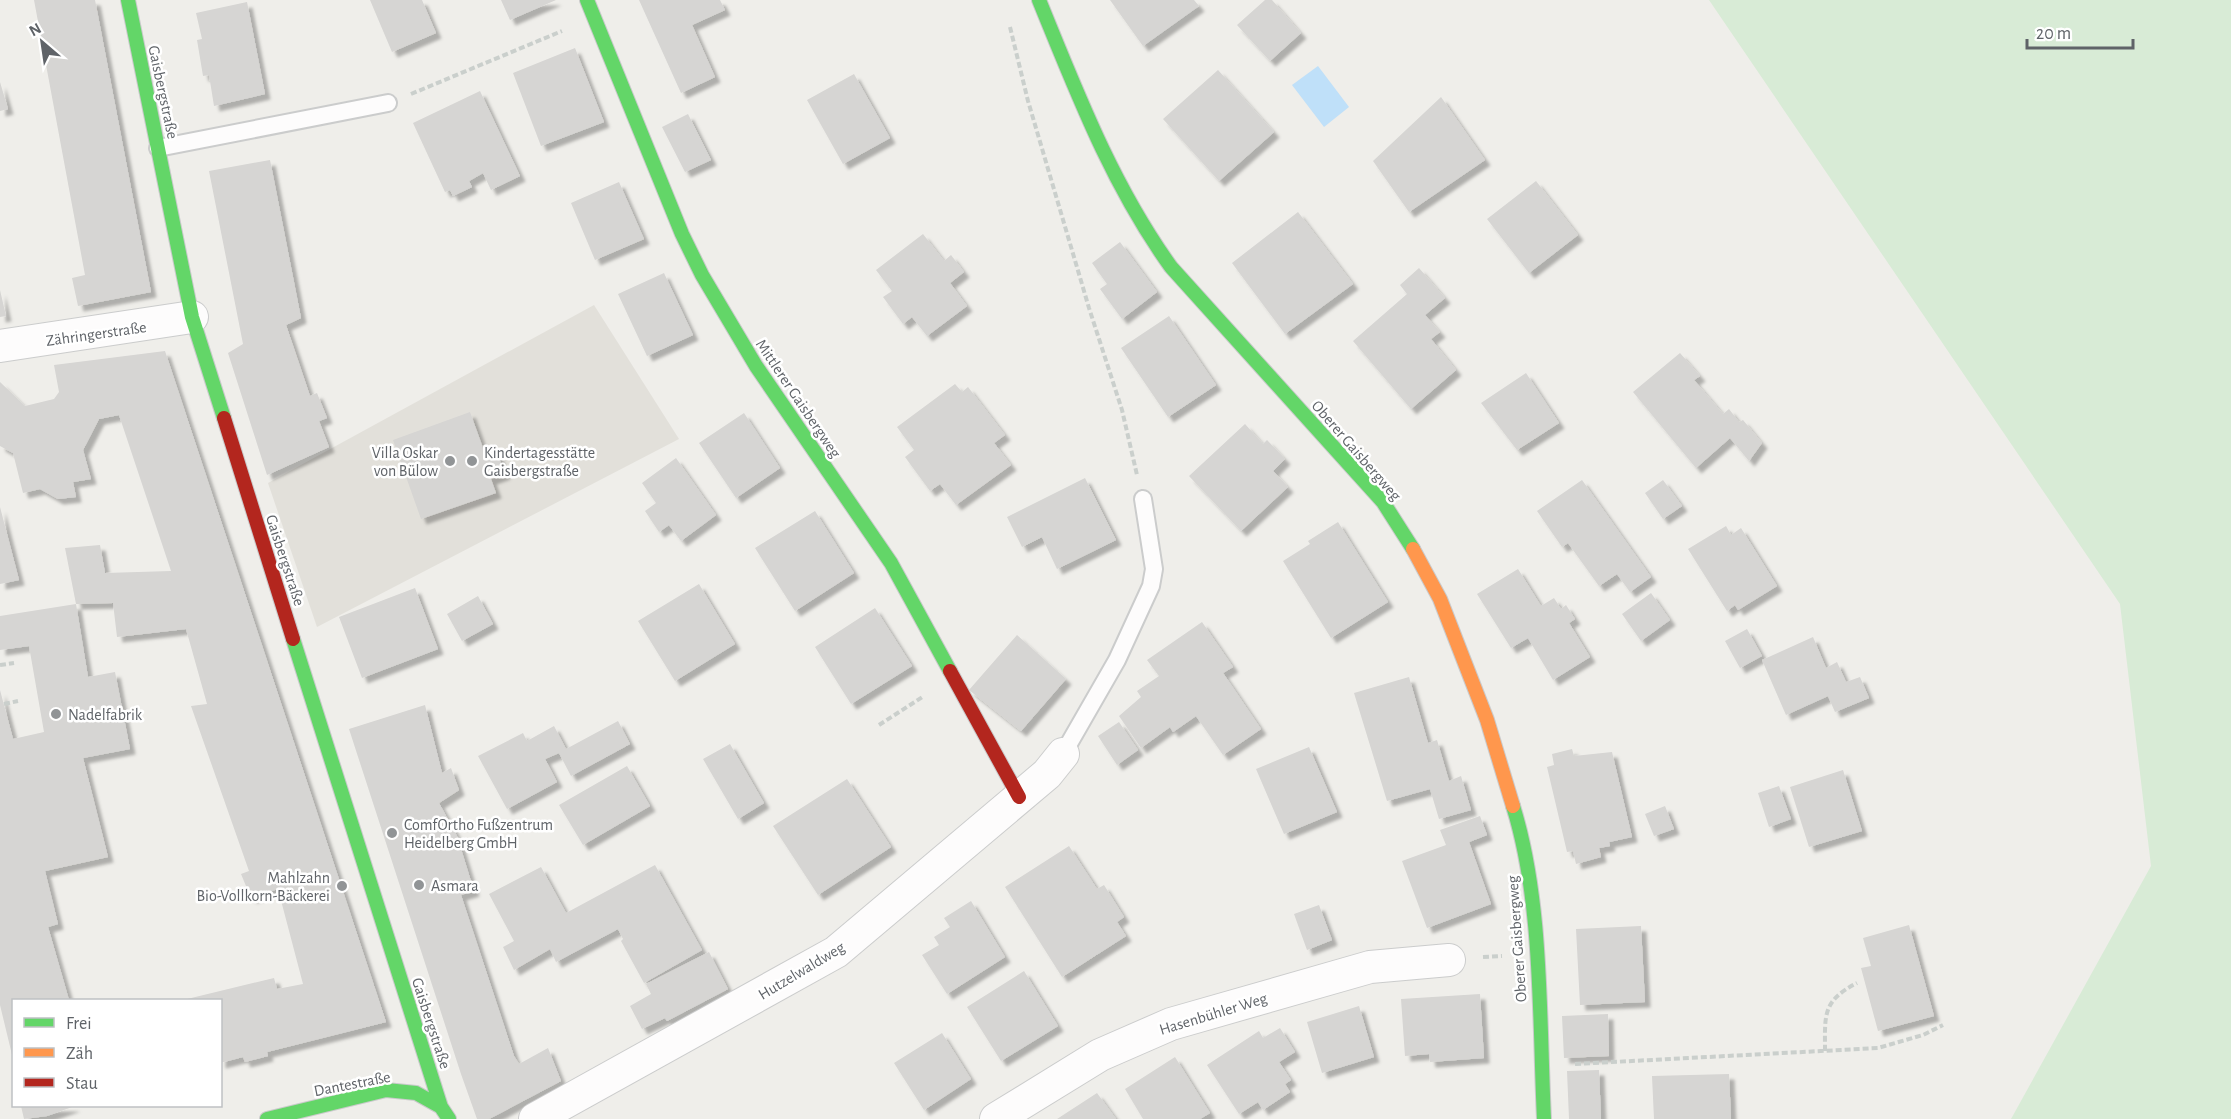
<svg xmlns="http://www.w3.org/2000/svg" width="2231" height="1119" font-family="'Alegreya Sans',sans-serif">
<style>
.education{fill:#e2e0da}
.green{fill:#d8ebd6}
.water{fill:#bfe0f9}
.building{fill:#d6d5d3;filter:url(#shadow)}
.lines{fill:none;stroke-linecap:round;stroke-linejoin:round}
.lane-casing{stroke:#cbcccc;stroke-width:20}
.street-casing{stroke:#cbcccc;stroke-width:34}
.fast-casing{stroke:#cacacb;stroke-width:16}
.slow-casing{stroke:#cacacb;stroke-width:16}
.jam-casing{stroke:#cacacb;stroke-width:16}
.path{stroke:#cacfcc;stroke-width:4;stroke-dasharray:6 3;stroke-linecap:butt}
.lane{stroke:#fdfcfc;stroke-width:16}
.street{stroke:#fdfcfc;stroke-width:32}
.fast{stroke:#63d668;stroke-width:14}
.slow{stroke:#ff974d;stroke-width:14}
.jam{stroke:#b3261e;stroke-width:14}
.poi-dot{fill:#919496;stroke:#fff;stroke-width:2}
.labels{text-anchor:middle;stroke-width:5;stroke-linejoin:round;paint-order:stroke}
.street-label{font-size:16px;fill:#5f6368;stroke:#fff}
.poi-label{font-size:16px;fill:#5f6368;stroke:#fff;text-anchor:start}
</style>
<defs>
<filter id="shadow"><feDropShadow dx="5.5" dy="5.5" stdDeviation="1.5" flood-color="#0004"/></filter>
</defs>
<rect width="100%" height="100%" fill="#efeeea"/>
<!-- education -->
<path class="education" d="M594,305L679,439L317,627L268,483Z"/>
<!-- green -->
<path class="green" d="M1709,0H2231V1119H2011L2151,866L2120,604Z"/>
<!-- water -->
<path class="water" d="M1318,66L1349,107L1324,127L1292,85Z"/>
<!-- building -->
<path class="building" d="M34,0H95L151,292L78,306L72,278L85,275Z
M370,0H422L436,33L392,52Z
M501,0H556L510,20Z
M639,0H720L725,10L692,25L715,77L681,93Z
M1110,0H1194L1199,6L1143,46Z
M1265,0H1272L1301,33L1270,61L1237,25Z
M247,2L265,94L214,106L209,75L203,76L197,40L202,39L196,13Z
M575,48L604,122L541,146L513,73Z
M1218,70L1274,132L1219,181L1163,119Z
M854,74L890,138L843,164L807,100Z
M0,82L8,109L0,111Z
M480,91L520,176L491,190L483,173L469,181L472,187L453,196L450,190L445,192L413,123Z
M1441,97L1485,160L1409,212L1373,161Z
M688,114L711,160L685,172L662,127Z
M270,160L301,318L286,325L310,396L317,393L327,418L319,421L329,447L267,475L228,353L243,344L209,171Z
M1536,181L1578,235L1529,273L1487,219Z
M619,182L644,239L595,260L571,203Z
M1298,212L1353,284L1285,334L1232,263Z
M923,234L944,261L951,255L964,272L950,283L967,306L927,336L912,317L903,324L883,297L892,291L876,270Z
M1120,242L1157,292L1122,319L1100,289L1107,284L1092,263Z
M1419,268L1445,298L1425,315L1440,332L1431,339L1456,370L1411,409L1353,341L1407,294L1400,285Z
M664,273L693,335L647,356L618,294Z
M0,290L6,316L0,317Z
M1169,316L1216,385L1168,417L1121,348Z
M165,351L386,1022L267,1052L268,1056L245,1062L243,1057L220,1063V1000H183L274,978L277,989L303,984L278,889L251,898L241,874L249,871L191,706L207,704L186,629L117,637L113,603L76,604L65,548L100,545L105,573L171,571L119,415L99,419L83,450L91,479L73,482L76,497L58,499L40,489L23,493L13,453L0,446V382L25,406L54,399L59,392L54,365Z
M1680,353L1700,376L1694,380L1723,414L1729,409L1739,422L1743,420L1762,443L1749,461L1730,438L1696,468L1633,392Z
M1526,373L1559,423L1517,450L1481,403Z
M955,384L962,392L968,387L1005,435L994,443L1011,465L956,505L940,484L930,491L905,457L914,450L897,427Z
M470,412L483,448L494,444L505,474L491,479L496,493L421,519L393,440Z
M744,413L780,468L736,498L699,443Z
M1245,424L1263,444L1267,440L1285,459L1273,471L1288,487L1241,531L1189,476Z
M676,458L716,515L681,541L669,525L659,532L645,511L656,503L642,483Z
M1085,478L1116,540L1057,569L1042,537L1022,547L1007,517Z
M1582,480L1651,577L1630,592L1617,574L1599,586L1568,543L1562,547L1537,511Z
M1663,480L1682,506L1663,519L1645,493Z
M0,507L19,580L0,584Z
M815,511L854,573L795,611L755,548Z
M1338,522L1388,602L1331,638L1283,561L1310,544L1308,541Z
M1726,526L1731,535L1741,528L1777,586L1738,610L1735,605L1727,611L1688,549Z
M1518,569L1541,606L1554,598L1561,609L1566,605L1575,619L1569,623L1590,657L1553,680L1528,638L1511,648L1477,594Z
M699,584L735,644L675,681L638,621Z
M415,588L438,649L362,678L339,617Z
M1651,593L1670,620L1641,641L1622,614Z
M478,596L493,624L462,641L447,614Z
M76,604L88,677L115,672L130,749L83,758L108,857L45,871L58,924L48,927L69,1000H14L13,1059L0,1005V690L13,739L44,732L29,646L0,650V616Z
M875,608L912,666L851,704L815,647Z
M1202,622L1233,667L1223,673L1261,729L1223,755L1196,716L1173,732L1170,727L1141,748L1119,716L1141,697L1137,691L1159,676L1147,660Z
M1747,629L1762,656L1740,668L1725,641Z
M1017,635L1066,679L1021,731L969,690Z
M1813,637L1826,668L1837,662L1846,682L1860,677L1869,698L1835,712L1828,696L1786,715L1762,660Z
M1409,677L1428,743L1437,740L1449,781L1461,776L1471,810L1439,819L1430,789L1387,801L1354,693Z
M425,705L442,773L451,768L459,790L439,803L457,836L474,891L461,895L514,1056L519,1064L548,1048L561,1081L489,1119H477L461,1074L349,729Z
M618,721L630,744L571,776L559,753L545,759L557,782L507,809L478,756L523,733L527,741L554,726L566,749Z
M1119,722L1138,750L1117,765L1098,736Z
M730,744L764,803L738,819L703,759Z
M1309,747L1337,812L1284,834L1256,769Z
M1572,749L1574,756L1612,752L1632,837L1609,842L1610,846L1599,848L1601,857L1576,864L1573,851L1567,852L1547,767L1554,765L1552,754Z
M627,766L650,806L583,845L559,805Z
M1843,770L1862,831L1809,847L1790,787Z
M847,779L891,847L818,895L773,826Z
M1779,786L1791,819L1769,827L1758,793Z
M1665,806L1674,829L1654,836L1645,814Z
M1480,816L1487,835L1469,842L1491,904L1427,928L1402,861L1446,845L1440,830Z
M1069,846L1097,889L1104,885L1124,917L1117,922L1126,936L1062,977L1005,887Z
M655,865L702,950L644,983L621,941L623,939L618,929L556,962L550,949L514,970L503,947L514,941L489,894L541,867L566,913Z
M971,901L1005,957L947,994L922,955L939,945L934,937L950,927L944,918Z
M1319,905L1332,940L1307,950L1294,914Z
M1909,925L1934,1016L1878,1031L1861,968L1871,966L1863,938Z
M1641,926L1645,1002L1580,1005L1576,929Z
M709,952L728,989L667,1021L665,1018L642,1029L630,1006L651,994L646,984Z
M1024,971L1058,1026L1001,1061L967,1007Z
M1480,994L1484,1058L1430,1062L1429,1054L1405,1056L1401,999Z
M1359,1006L1374,1057L1322,1073L1307,1022Z
M1608,1014L1609,1056L1564,1058L1562,1016Z
M1280,1028L1295,1052L1279,1062L1291,1080L1285,1084L1290,1092L1263,1110L1258,1102L1239,1114L1207,1065L1259,1031L1263,1038Z
M942,1033L971,1079L924,1110L894,1063Z
M1175,1057L1210,1113L1200,1119H1143L1125,1089Z
M1599,1070L1601,1119H1569L1567,1071Z
M1729,1074L1731,1119H1654L1652,1076Z
M1097,1093L1116,1119H1057Z
M21,1106H75L47,1116L24,1119Z"/>
<g class="lines">
<defs>
<path id="lane" d="M158,148L388,103
M1063,754L1117,660L1151,586L1154,569L1143,499"/>
<path id="street" d="M0,346L192,317
M535,1119L836,952L1047,774L1063,754
M996,1119L1100,1055L1171,1024L1370,967L1449,960"/>
<path id="fast" d="M128,0L192,317L224,418
M587,0L682,234L702,275L756,366L891,563L950,671
M1039,0C1077,93 1112,185 1171,267L1383,502L1413,549
M293,639L441,1107L449,1119
M1513,806C1543,902 1539,1018 1544,1119
M267,1119L386,1090L416,1093L441,1107"/>
<path id="slow" d="M1413,549L1440,599L1487,720L1513,806"/>
<path id="jam" d="M224,418L293,639
M950,671L1019,797"/>
</defs>
<!-- lane casing -->
<use href="#lane" class="lane-casing"/>
<!-- street casing -->
<use href="#street" class="street-casing"/>
<!-- fast casing -->
<use href="#fast" class="fast-casing"/>
<!-- slow casing -->
<use href="#slow" class="slow-casing"/>
<!-- jam casing -->
<use href="#jam" class="jam-casing"/>
<!-- path -->
<path class="path" d="M1010,27L1028,101L1089,308L1122,410L1137,475
M411,94L562,31
M0,665L14,663
M4,704L18,701
M879,725L924,696
M1483,957L1502,956
M1825,1051C1825,1015 1822,1001 1857,983
M1575,1064L1878,1048L1923,1035L1943,1025"/>
<!-- lane -->
<use href="#lane" class="lane"/>
<!-- street -->
<use href="#street" class="street"/>
<!-- fast -->
<use href="#fast" class="fast"/>
<!-- slow -->
<use href="#slow" class="slow"/>
<!-- jam -->
<use href="#jam" class="jam"/>
</g>
<!-- markers -->
<g class="poi-dot">
<circle cx="450" cy="461" r="6"/>
<circle cx="472" cy="461" r="6"/>
<circle cx="56" cy="714" r="6"/>
<circle cx="392" cy="833" r="6"/>
<circle cx="419" cy="885" r="6"/>
<circle cx="342" cy="886" r="6"/>
</g>
<g class="labels">
<!-- street labels -->
<g class="street-label">
<text transform="translate(164 92) rotate(78)" y="6">Gaisbergstraße</text>
<text transform="translate(96 333) rotate(-8)" y="6">Zähringerstraße</text>
<text transform="translate(799 398) rotate(56)" y="6">Mittlerer Gaisbergweg</text>
<text transform="translate(1357 450) rotate(49)" y="6">Oberer Gaisbergweg</text>
<text transform="translate(286 560) rotate(72)" y="6">Gaisbergstraße</text>
<text transform="translate(1516 939) rotate(-94)" y="6">Oberer Gaisbergweg</text>
<text transform="translate(801 970) rotate(-31)" y="6">Hutzelwaldweg</text>
<text transform="translate(1213 1013) rotate(-17)" y="6">Hasenbühler Weg</text>
<text transform="translate(432 1023) rotate(72)" y="6">Gaisbergstraße</text>
<text transform="translate(352 1083) rotate(-11)" y="6">Dantestraße</text>
</g>
<!-- poi labels -->
<g class="poi-label">
<text x="438" y="458" text-anchor="end">Villa Oskar<tspan x="438" dy="18">von Bülow</tspan></text>
<text x="484" y="458">Kindertagesstätte<tspan x="484" dy="18">Gaisbergstraße</tspan></text>
<text x="68" y="720">Nadelfabrik</text>
<text x="404" y="830">ComfOrtho Fußzentrum<tspan x="404" dy="18">Heidelberg GmbH</tspan></text>
<text x="330" y="883" text-anchor="end">Mahlzahn<tspan x="330" dy="18">Bio-Vollkorn-Bäckerei</tspan></text>
<text x="431" y="891">Asmara</text>
</g>
</g>
<!-- legend -->
<rect x="12" y="999" width="210" height="108" fill="#ffffff" stroke="#bfc1c3" stroke-width="1.5"/>
<rect x="24" y="1018" width="30" height="9" fill="#63d668" stroke="#bfc1c3" stroke-width="1.5"/>
<text x="66" y="1029" font-size="18" fill="#5f6368">Frei</text>
<rect x="24" y="1048" width="30" height="9" fill="#ff974d" stroke="#bfc1c3" stroke-width="1.5"/>
<text x="66" y="1059" font-size="18" fill="#5f6368">Zäh</text>
<rect x="24" y="1078" width="30" height="9" fill="#b3261e" stroke="#bfc1c3" stroke-width="1.5"/>
<text x="66" y="1089" font-size="18" fill="#5f6368">Stau</text>
<!-- north arrow -->
<g transform="translate(42 42) rotate(331)" stroke="#ffffff" stroke-width="4.5" paint-order="stroke">
<path d="M0-4.5L10 22L0 15L-10 22Z" fill="#5f6368"/>
<text y="-9" font-size="16" font-weight="bold" text-anchor="middle" fill="#5f6368">N</text>
</g>
<!-- scale -->
<path d="M2027 39v9h106v-9" fill="none" stroke="#5f6368" stroke-width="3"/>
<text x="2036" y="39" font-size="18" fill="#5f6368" stroke="#ffffff" stroke-width="4.5" paint-order="stroke">20 m</text>
</svg>
